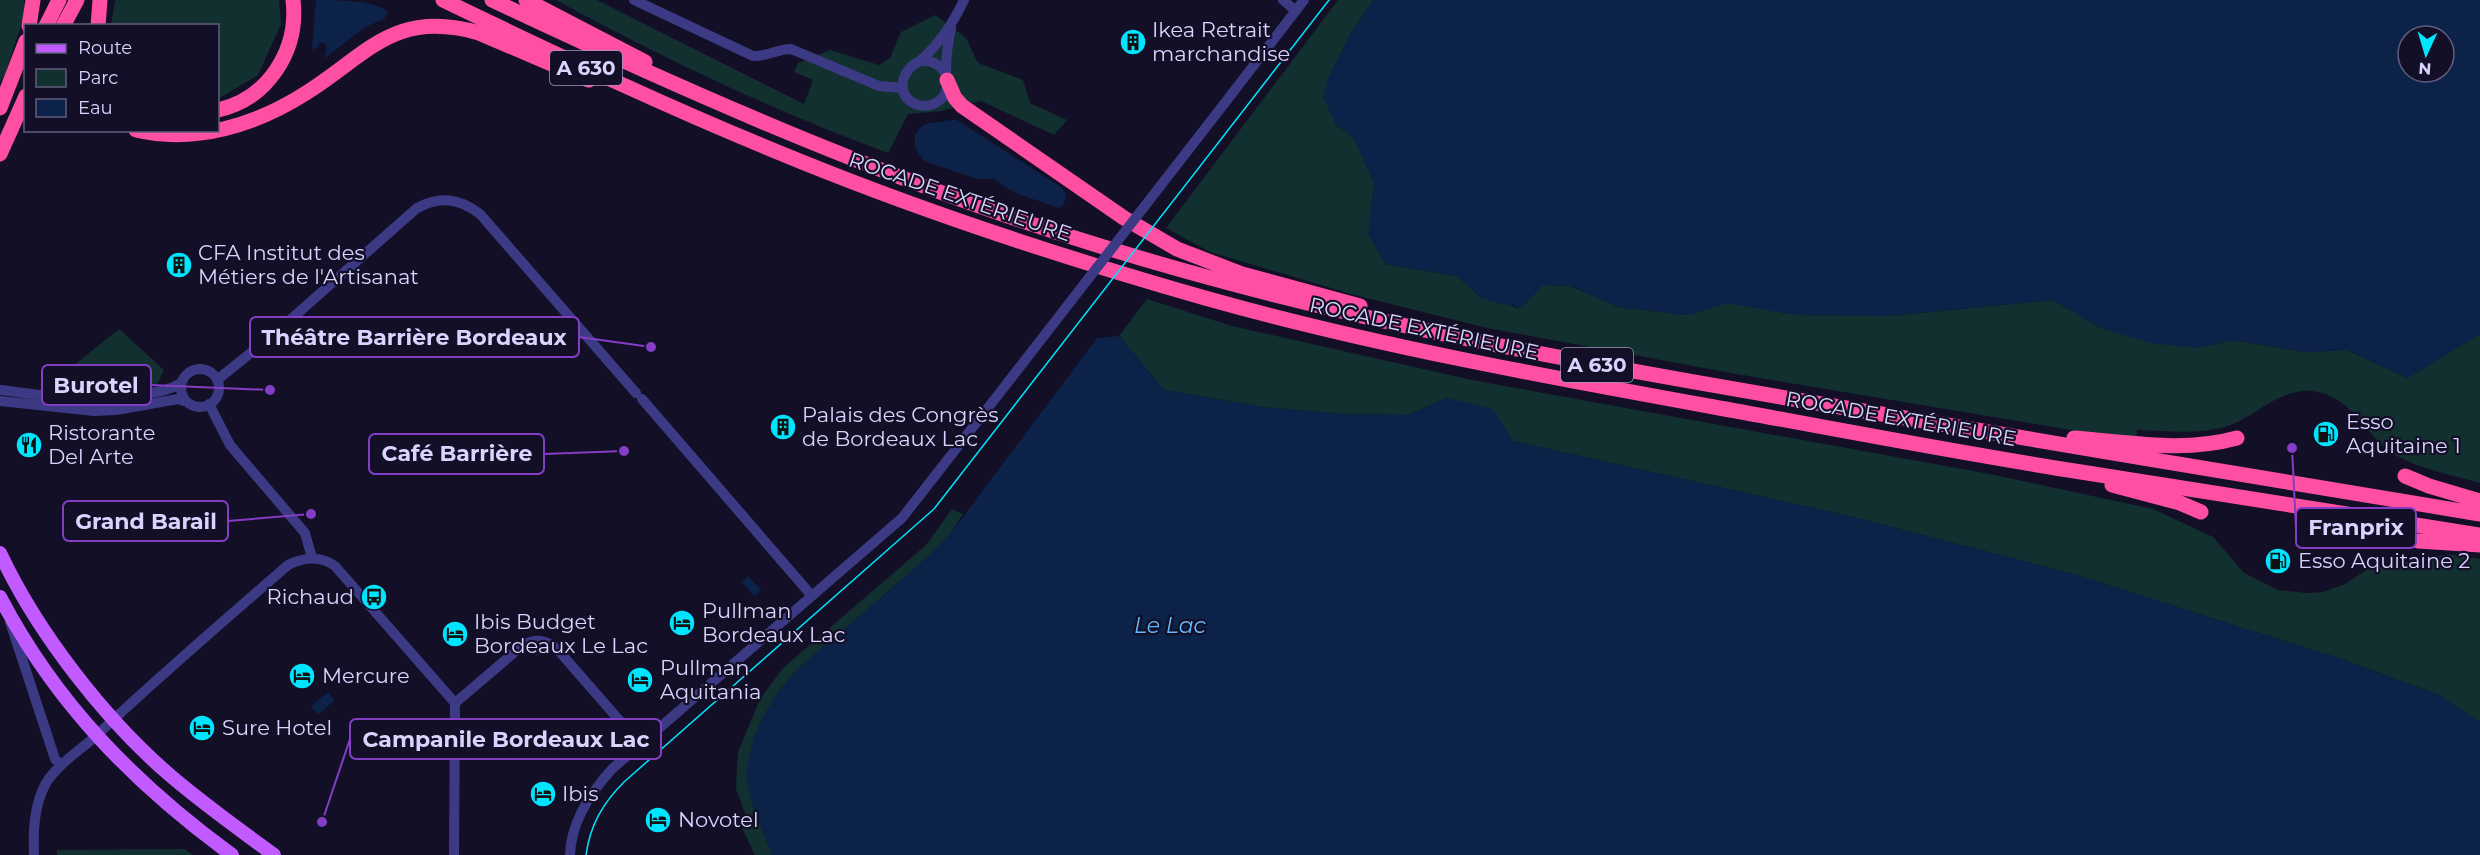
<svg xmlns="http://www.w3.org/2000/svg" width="2480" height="855" font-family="Montserrat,sans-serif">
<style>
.green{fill:#12302f}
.water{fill:#0c2248;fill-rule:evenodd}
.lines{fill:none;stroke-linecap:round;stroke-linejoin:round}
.minor{stroke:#3d3a85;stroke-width:10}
.major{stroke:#c25bff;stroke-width:14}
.highway{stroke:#ff4fa3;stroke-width:15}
.tram{stroke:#00e5ff;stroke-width:1.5}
.minor-bridge{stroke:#3d3a85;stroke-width:10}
.labels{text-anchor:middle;stroke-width:4.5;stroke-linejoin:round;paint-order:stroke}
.shield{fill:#130f26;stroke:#9e99be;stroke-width:1.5}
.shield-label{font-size:20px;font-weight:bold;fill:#d9d4ff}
.poi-label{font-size:21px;fill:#d9d4ff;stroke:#130f26;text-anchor:start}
.street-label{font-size:21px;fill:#d9d4ff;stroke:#130f26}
.water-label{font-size:22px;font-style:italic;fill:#62b6ff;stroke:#130f26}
.leader{fill:none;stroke:#843dc5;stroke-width:2}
.callout-dot{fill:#843dc5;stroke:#130f26;stroke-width:2}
.callout{fill:#130f26;stroke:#843dc5;stroke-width:2}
.callout-label{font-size:22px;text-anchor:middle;font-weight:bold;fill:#d9d4ff}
</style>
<rect width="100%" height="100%" fill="#130f26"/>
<!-- green -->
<path class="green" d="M0,0H24V16L5,75L0,83Z
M115,0H279L281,24L258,75L218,99V26L111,25Z
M556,0H597L804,104L813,80L794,72L798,63L830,50L879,65L890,58L901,32L935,15L966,38L978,63L1023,80L1030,103L1067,120L1054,135L981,101L941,111L908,114L888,153C774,111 662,58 556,0Z
M1338,0H1374L1352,31L1328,79L1336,125L1354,138L1374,183L1369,233L1385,264L1457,276L1482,298L1497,301L1498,304C1507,300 1512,307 1518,308L1520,306H1523L1542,285L1570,286L1619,307L1687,315L1726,303L1798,315L1889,316L2053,300L2101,328L2197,348L2232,340L2307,352L2347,350L2407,378L2480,334V483C2453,475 2422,470 2397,456C2365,438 2353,395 2312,391C2280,388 2256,416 2228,426C2199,435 2167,431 2137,430L2136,441L1731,373L1487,328L1351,294L1210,252L1166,228Z
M1147,299L1232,326L1472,380L1990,474L2153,509L2213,537L2244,573L2278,590L2306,593L2323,592L2345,584L2368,569L2448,554L2480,559V722L2437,694L2341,659L2070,573L1849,516L1513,441L1447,398L1408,415L1342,414L1262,407L1164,390L1119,336Z
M119,329L164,370L158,383L139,388L86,393L48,386Z
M952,509L963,514L950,534L929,556L799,668L779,691L751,801L772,855H755L741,826L746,816L736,789L738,752L760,699L783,668L926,545Z
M185,849L193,855H57V850Z"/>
<!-- water -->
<path class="water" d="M316,0C335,0 379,0 388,13L384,19L365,27L324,59L327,45L321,42L314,51L312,46Z
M1374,0H2480V334L2407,378L2347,350L2307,352L2233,340L2197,348L2150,343L2101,328L2053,300L1889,316L1798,315L1726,303L1688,315L1619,307L1570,286L1543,285L1523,306L1518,308L1512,304L1508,307L1503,302L1499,305L1494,300L1490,303L1488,300L1482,298L1457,276L1385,264L1368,234L1374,183L1354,138L1336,125L1323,97L1328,79L1352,31ZM2408,36H2444V72H2408Z
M952,120H957L1061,187L1066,194L1064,204L1059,208L1015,193L994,179H977L924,161L915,148V135L919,129L925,124Z
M1119,336L1164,390L1262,407L1342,414L1408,415L1447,398L1493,409L1513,441L1849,516L2070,573L2341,659L2437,694L2480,722V855H772L751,801L746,774L754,736L765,713L779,691L799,668L929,556L950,534L1097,338Z
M748,576L761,590L754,596L742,582Z
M328,692L335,700L318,715L311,706Z"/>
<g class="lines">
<!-- minor -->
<path class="minor" d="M634,0L753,56C767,57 777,49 791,49L879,86L903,88
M1283,0L1296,11
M920,61C940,43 952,25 964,0
M946,74C919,35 881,93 918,105C926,107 934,105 940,100C944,97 946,93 947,88C948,82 946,76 946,70C946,55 948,42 951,28
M1224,104L1304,0
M181 388a19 19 0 1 1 38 0a19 19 0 1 1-38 0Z
M217,380L273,335L417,208C440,196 459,198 480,214L636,393
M0,390C52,396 94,405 145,394C158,392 170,390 181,383
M642,399L812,596
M0,401L94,411L116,410L178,399L187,402
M209,404L230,445L305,533L312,558
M10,622L55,759L61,765
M34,855C33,831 34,805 46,783C58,764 79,751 96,736C158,677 224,621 288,565C304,557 321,556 335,566L455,703L523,645C537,638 547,640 558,650L640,744
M454,855L455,703
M570,855C571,822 591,792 612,769L902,518L984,413"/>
<!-- major -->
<path class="major" d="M0,553C37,632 105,720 172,777C205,805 240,830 274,855
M0,597C56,704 135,784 232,855"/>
<!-- highway -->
<path class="highway" d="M443,0C561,57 680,113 802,162C933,215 1068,259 1205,298C1372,345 1543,376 1714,407C1836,429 1958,453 2081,472C2214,492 2347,513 2480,535
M492,0C689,93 888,181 1097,245C1341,321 1594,366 1846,408C2057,444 2269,479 2480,514
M526,0L645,62
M29,26L33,0
M46,26L59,0
M63,26L77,0
M98,26L100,0
M947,80L955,98L962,106L1124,218L1177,249L1242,274L1360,306
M0,108L26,41
M218,110C268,99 299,50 293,0
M136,130C195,144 256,125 306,93C369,53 395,9 479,33L589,80
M0,154L26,96
M2074,438C2129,442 2183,453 2237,438
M2405,476L2429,486L2480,501
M2112,485L2180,503L2201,512
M2418,541L2480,545"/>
<!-- tram -->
<path class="tram" d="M586,855C590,825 603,803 624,782L934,509L1329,0"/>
<!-- minor-bridge -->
<path class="minor-bridge" d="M984,413L1224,104"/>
</g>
<!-- icons -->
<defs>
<symbol id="building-disc" viewBox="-11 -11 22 22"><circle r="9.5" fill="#00e5ff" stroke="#130f26"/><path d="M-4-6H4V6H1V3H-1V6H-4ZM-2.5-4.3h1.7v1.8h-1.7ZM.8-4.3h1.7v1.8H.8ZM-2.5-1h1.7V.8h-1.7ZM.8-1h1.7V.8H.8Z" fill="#111"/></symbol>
<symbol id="fuel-disc" viewBox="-11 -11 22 22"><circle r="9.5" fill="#00e5ff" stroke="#130f26"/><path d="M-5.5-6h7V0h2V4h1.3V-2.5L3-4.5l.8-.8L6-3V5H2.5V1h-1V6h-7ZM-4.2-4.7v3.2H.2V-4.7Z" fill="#111"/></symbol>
<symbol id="restaurant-disc" viewBox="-11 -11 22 22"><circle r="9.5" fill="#00e5ff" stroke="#130f26"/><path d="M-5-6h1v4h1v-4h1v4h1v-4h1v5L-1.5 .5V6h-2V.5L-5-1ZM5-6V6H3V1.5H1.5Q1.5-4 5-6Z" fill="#111"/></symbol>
<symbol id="bus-disc" viewBox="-11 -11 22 22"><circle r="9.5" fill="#00e5ff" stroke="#130f26"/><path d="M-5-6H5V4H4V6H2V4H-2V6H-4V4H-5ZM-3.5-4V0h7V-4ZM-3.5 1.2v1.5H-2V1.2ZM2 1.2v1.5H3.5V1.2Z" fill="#111"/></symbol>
<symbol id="hotel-disc" viewBox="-11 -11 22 22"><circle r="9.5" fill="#00e5ff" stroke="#130f26"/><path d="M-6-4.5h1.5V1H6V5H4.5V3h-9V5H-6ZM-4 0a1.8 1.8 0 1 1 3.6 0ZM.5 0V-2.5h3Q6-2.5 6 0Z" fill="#111"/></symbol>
</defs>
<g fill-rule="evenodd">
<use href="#building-disc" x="1118" y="27" width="30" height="30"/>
<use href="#building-disc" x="164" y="250" width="30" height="30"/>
<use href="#building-disc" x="768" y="412" width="30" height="30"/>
<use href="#fuel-disc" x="2311" y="419" width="30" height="30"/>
<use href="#restaurant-disc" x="14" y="430" width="30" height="30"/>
<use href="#fuel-disc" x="2263" y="546" width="30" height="30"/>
<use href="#bus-disc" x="359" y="582" width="30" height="30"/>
<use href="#hotel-disc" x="667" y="608" width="30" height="30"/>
<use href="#hotel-disc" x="440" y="619" width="30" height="30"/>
<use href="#hotel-disc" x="287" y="661" width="30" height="30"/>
<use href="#hotel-disc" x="625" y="665" width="30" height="30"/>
<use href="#hotel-disc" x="187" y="713" width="30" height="30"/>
<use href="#hotel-disc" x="528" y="779" width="30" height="30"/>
<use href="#hotel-disc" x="643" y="805" width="30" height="30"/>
</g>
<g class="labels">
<!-- shield labels -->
<g class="shield">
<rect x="550" y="51" width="72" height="34" rx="4.5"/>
<rect x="1561" y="348" width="72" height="34" rx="4.5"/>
</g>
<g class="shield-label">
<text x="586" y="75">A 630</text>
<text x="1597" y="372">A 630</text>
</g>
<!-- poi labels -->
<g class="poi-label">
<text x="1152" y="37">Ikea Retrait<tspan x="1152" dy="24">marchandise</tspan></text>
<text x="198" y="260">CFA Institut des<tspan x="198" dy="24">Métiers de l'Artisanat</tspan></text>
<text x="802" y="422">Palais des Congrès<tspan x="802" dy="24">de Bordeaux Lac</tspan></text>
<text x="2346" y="429">Esso<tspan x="2346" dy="24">Aquitaine 1</tspan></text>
<text x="48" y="440">Ristorante<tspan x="48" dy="24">Del Arte</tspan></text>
<text x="2298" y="568">Esso Aquitaine 2</text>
<text x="354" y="604" text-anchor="end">Richaud</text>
<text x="702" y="618">Pullman<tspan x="702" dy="24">Bordeaux Lac</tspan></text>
<text x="474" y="629">Ibis Budget<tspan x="474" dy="24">Bordeaux Le Lac</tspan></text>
<text x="660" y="675">Pullman<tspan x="660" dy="24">Aquitania</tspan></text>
<text x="322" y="683">Mercure</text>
<text x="222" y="735">Sure Hotel</text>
<text x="562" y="801">Ibis</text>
<text x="678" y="827">Novotel</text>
</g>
<!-- street labels -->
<g class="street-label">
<text transform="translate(960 197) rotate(19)" y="7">ROCADE EXTÉRIEURE</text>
<text transform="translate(1424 329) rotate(12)" y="7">ROCADE EXTÉRIEURE</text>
<text transform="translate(1901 419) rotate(10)" y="7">ROCADE EXTÉRIEURE</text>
</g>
<!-- water labels -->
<g class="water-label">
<text x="1170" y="633">Le Lac</text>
</g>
</g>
<!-- callouts -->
<path class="leader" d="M651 347L579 337M270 390L151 385M624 451L544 454M311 514L228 521M2292 448L2296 528M322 822L350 739"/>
<g class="callout-dot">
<circle cx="651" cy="347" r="6"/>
<circle cx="270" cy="390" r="6"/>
<circle cx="624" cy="451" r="6"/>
<circle cx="311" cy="514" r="6"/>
<circle cx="2292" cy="448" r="6"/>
<circle cx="322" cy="822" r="6"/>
</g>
<g class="callout">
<rect x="250" y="317" width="329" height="40" rx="6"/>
<rect x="42" y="365" width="109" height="40" rx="6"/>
<rect x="369" y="434" width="175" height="40" rx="6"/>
<rect x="63" y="501" width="165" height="40" rx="6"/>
<rect x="2296" y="508" width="120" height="40" rx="6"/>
<rect x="350" y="719" width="311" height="40" rx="6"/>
</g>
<g class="callout-label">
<text x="414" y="345">Théâtre Barrière Bordeaux</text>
<text x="96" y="393">Burotel</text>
<text x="457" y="461">Café Barrière</text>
<text x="146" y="529">Grand Barail</text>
<text x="2356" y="535">Franprix</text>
<text x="506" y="747">Campanile Bordeaux Lac</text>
</g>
<!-- legend -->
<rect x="24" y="24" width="195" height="108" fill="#130f26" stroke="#625e7d" stroke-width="1.5"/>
<rect x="36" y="44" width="30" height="9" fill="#c25bff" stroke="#625e7d" stroke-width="1.5"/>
<text x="78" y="54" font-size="18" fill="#d9d4ff">Route</text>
<rect x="36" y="69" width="30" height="18" fill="#12302f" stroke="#625e7d" stroke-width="1.5"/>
<text x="78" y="84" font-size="18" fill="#d9d4ff">Parc</text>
<rect x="36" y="99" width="30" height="18" fill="#0c2248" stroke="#625e7d" stroke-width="1.5"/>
<text x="78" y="114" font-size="18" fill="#d9d4ff">Eau</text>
<!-- north arrow -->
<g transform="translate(2426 54) rotate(184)"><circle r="28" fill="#130f26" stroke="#625e7d" stroke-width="1.5"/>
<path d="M0-4.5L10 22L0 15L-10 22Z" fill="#00e5ff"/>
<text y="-9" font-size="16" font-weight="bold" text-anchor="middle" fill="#d9d4ff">N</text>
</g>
</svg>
